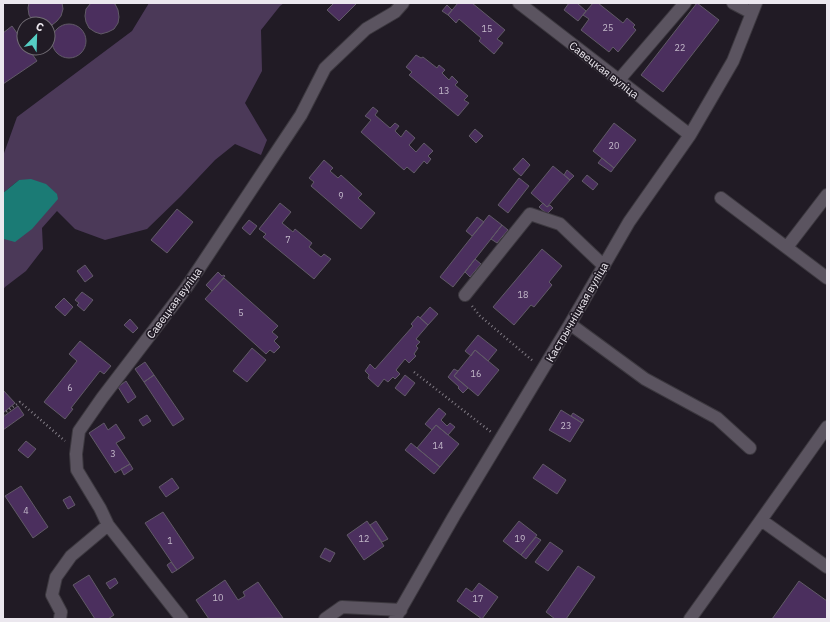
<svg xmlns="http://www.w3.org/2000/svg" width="830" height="622" font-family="'IBM Plex Sans',sans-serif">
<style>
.green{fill:#4b3958}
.water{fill:#1b7b75}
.building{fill:#4b2f5e;stroke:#615a67}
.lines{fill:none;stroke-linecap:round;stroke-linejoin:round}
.minor-casing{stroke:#3c383f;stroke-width:14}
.path{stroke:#807b84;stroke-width:2.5;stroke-dasharray:1 3;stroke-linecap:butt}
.minor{stroke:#5b5460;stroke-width:12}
.labels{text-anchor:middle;stroke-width:3.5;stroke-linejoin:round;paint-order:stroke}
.number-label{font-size:9px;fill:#c3b9ca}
.street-label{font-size:11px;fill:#ebe7ee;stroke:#211b25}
</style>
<rect width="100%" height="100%" fill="#211b25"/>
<!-- green -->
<path class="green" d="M149,3H284L280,6L261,30L262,71L245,103L267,140L261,155L235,144L215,160L181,196L147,229L105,240L75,229L57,211L42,228L43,249L26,271L5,287L3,290V239L19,180L3,193V156L17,117L132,31Z"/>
<!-- water -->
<path class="water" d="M31,179L46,184L57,194L58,199L32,229L15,242L4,239L3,193L19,180Z"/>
<!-- building -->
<path class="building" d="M29,3H62L63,9L61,16L57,21L52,25L48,26V24H37L33,21L29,15L28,8Z
M91,3H113L115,4L118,10L119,17L118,23L114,29L108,32L101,34L95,32L89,28L86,22L85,16L86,9Z
M334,3H357L339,21L327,10Z
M458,3H472L505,30L497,39L503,43L494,54L479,41L481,38L459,19L456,23L448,15Z
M569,3H577L586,11L578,21L564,10Z
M593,3H598L623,23L627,18L635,25L633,27L636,30L618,52L613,47L609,52L581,30L589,19L583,15Z
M697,3L719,20L663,92L641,75Z
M447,5L452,10L448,15L442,11Z
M52 41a17 17 0 1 1 34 0a17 17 0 1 1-34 0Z
M12,26L24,43V48H28L37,61L3,84V33Z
M416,55L421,58L423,57L437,68L439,65L445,70L442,73L449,80L452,76L458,82L455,85L468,96L464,100L469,103L458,116L409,75L412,72L406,67Z
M373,107L378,111L375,115L390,128L395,123L399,126L395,131L401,137L406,130L415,138L409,145L416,152L424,143L433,151L428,156L431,159L427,164L424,161L414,173L407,167L404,170L361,132L371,120L365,116Z
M614,123L636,140L614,168L593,151Z
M475,129L483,136L476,143L469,136Z
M523,158L530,165L521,176L513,169Z
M602,158L614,168L611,172L598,163Z
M324,160L333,168L330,171L338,178L341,175L362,194L358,198L375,213L361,229L311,186L314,182L309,178Z
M553,166L570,180L547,207L531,193Z
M567,170L574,176L570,180L564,175Z
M587,175L598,184L593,190L582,181Z
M519,178L529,186L508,213L498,205Z
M280,203L291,212L282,223L293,232L295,229L312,243L309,247L321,257L324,254L331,259L314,279L263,237L266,234L259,229Z
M543,203L547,207L550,205L553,208L547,214L539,207Z
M177,209L193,222L167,253L151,240Z
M489,215L502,225L453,287L440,277Z
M477,217L484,222L472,236L466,231Z
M249,220L257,226L250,235L242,228Z
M502,225L508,230L497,243L491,239Z
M542,249L562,266L549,282L552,285L534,307L531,305L514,325L493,307Z
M475,259L481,264L470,277L465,272Z
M85,265L93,276L85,282L77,271Z
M218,272L222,276L224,275L225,276L212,291L206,285Z
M224,278L278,326L272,332L278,337L274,341L280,347L274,353L270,350L266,354L205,299Z
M82,292L93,300L84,311L77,305L79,303L75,300Z
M64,298L73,307L65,316L55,307Z
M430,307L438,314L428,325L420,318Z
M418,316L428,325L416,339L420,342L416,346L418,348L414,354L416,356L409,363L405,359L396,370L400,374L395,379L393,377L388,382L384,379L378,387L368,378L369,375L365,371L370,364L375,369L413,326L411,324Z
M130,319L138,328L133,333L124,325Z
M478,335L497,350L488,361L475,350L471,356L465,351Z
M80,341L111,366L104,374L100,371L71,408L73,409L65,419L44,402L77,361L69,354Z
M252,348L266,360L247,382L233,371Z
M475,350L499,370L478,396L454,376Z
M145,362L154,375L144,382L135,369Z
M454,369L458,371L454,376L468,388L463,393L458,388L459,387L448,377Z
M154,375L184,419L173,426L144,382Z
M405,375L415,383L405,396L395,388Z
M126,381L136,397L128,403L118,387Z
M3,390L15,403L3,413Z
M18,406L24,415L3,430V417Z
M439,408L446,414L441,420L447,426L450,423L455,427L448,435L436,425L432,430L425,424Z
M561,410L582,423L570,442L549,430Z
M573,413L584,420L582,423L571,416Z
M147,415L151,421L143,426L139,420Z
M104,423L108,430L116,424L125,438L116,443L130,464L115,473L89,433Z
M436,425L459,444L440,467L417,448Z
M26,441L36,449L28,458L18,450Z
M411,443L440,467L434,474L405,450Z
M130,464L133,469L124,475L121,469Z
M543,464L566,480L557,494L533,478Z
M172,478L179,488L166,497L159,487Z
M21,486L48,527L33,538L5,496Z
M70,496L75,505L68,509L63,500Z
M163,512L194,558L177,570L145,523Z
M367,521L384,546L364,560L347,535Z
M376,521L388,539L382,542L370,525Z
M519,521L537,535L521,555L503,541Z
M536,537L541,540L526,559L521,555Z
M550,542L563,551L548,571L535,562Z
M325,548L335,553L330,562L320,557Z
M171,562L177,570L172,573L167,565Z
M578,566L595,577L566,619H555L546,612Z
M89,575L114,615L108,619H95L73,585Z
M115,578L118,583L110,589L106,583Z
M225,580L238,600L245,596L243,592L258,582L283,618L209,619L196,600Z
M799,581L827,601V619H772Z
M479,583L498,597L482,619L457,601L466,588L472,592Z"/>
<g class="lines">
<defs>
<path id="minor" d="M519,3L690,135
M733,3L752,13
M618,81L685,3
M721,198L827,278
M787,247L827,195
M465,295L530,214L560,224L604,266
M570,324L645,379L717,418L750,448
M761,520L827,427
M108,525L182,619
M60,619L61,612L52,595L56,577L71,556L108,525L100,508L77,470L76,454L79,431L102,398L186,288L301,115L325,68L366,29L395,12L403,3
M325,619L342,607L401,610
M395,619L454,516L570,324L629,222L690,135L733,61L756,3
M690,619L761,520L827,567"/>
</defs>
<!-- minor casing -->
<use href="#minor" class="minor-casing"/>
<!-- path -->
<path class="path" d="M472,306L480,316L533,361
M414,372L491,432
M3,414L20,402L65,441"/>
<!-- minor -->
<use href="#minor" class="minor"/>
</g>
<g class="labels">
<!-- number labels -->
<g class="number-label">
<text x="608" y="31">25</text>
<text x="487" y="32">15</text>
<text x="680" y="51">22</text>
<text x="444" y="94">13</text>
<text x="614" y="149">20</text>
<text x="341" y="199">9</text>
<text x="288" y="243">7</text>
<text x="523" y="298">18</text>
<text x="241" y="316">5</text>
<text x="476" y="377">16</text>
<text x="70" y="391">6</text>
<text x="566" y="429">23</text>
<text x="438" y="449">14</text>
<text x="113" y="457">3</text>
<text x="26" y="514">4</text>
<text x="364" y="542">12</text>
<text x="520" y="542">19</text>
<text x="170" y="544">1</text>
<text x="218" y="601">10</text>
<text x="478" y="602">17</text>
</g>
<!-- street labels -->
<g class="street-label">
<text transform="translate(604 70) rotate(38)" y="4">Савецкая вуліца</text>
<text transform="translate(174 303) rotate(-54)" y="4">Савецкая вуліца</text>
<text transform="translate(577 312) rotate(-60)" y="4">Кастрычніцкая вуліца</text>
</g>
</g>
<!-- border -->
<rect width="830" height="622" fill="none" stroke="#ebe7ee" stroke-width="8"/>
<!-- north arrow -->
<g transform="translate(36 36) rotate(23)"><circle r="19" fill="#211b25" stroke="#726d75"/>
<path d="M0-3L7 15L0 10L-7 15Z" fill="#55cec4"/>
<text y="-6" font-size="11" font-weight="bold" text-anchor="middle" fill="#ebe7ee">С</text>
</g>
</svg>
